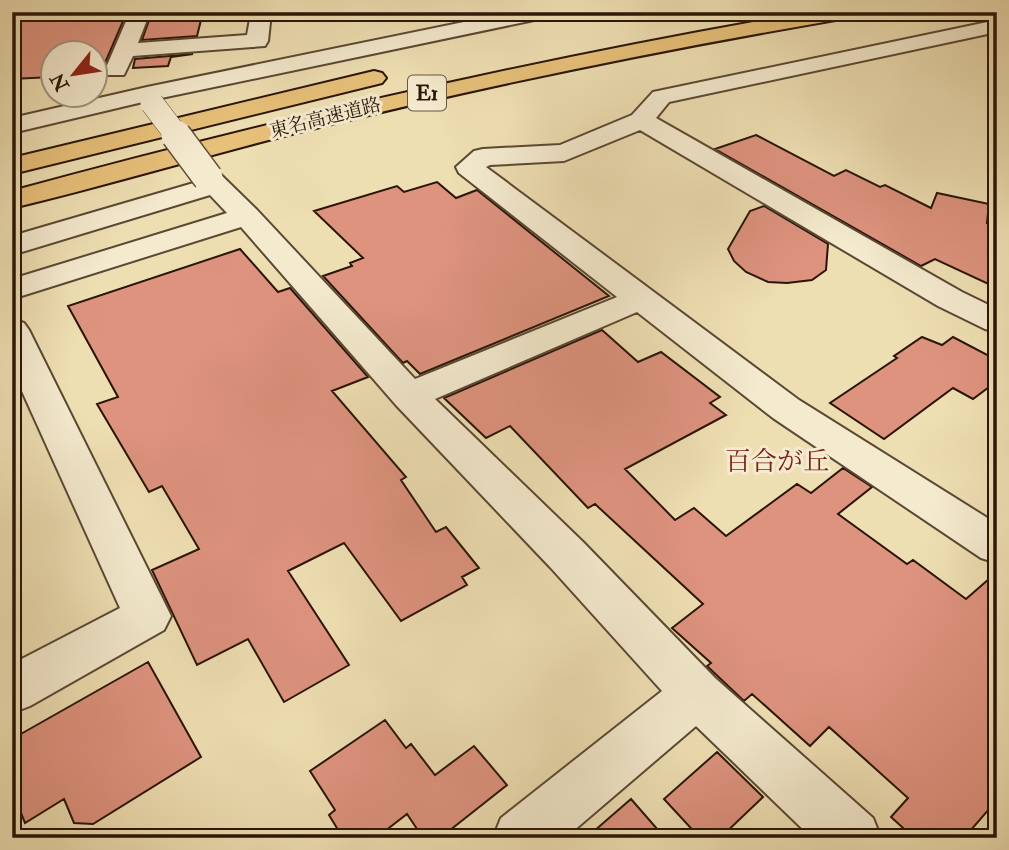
<svg xmlns="http://www.w3.org/2000/svg" width="1009" height="850" font-family="'IM FELL Double Pica','Noto Serif JP',serif">
<style>
.building{fill:#de937f;stroke:#291507;stroke-width:2}
.lines{fill:none;stroke-linecap:round;stroke-linejoin:round}
.street-casing{stroke:#5a4832;stroke-width:4}
.highway-casing{stroke:#291507;stroke-width:4}
.street{fill:#f4eace;fill-rule:evenodd}
.highway{fill:#e7c07a;fill-rule:evenodd}
.street-bridge-far1-casing{stroke:#5a4832;stroke-width:24;stroke-linecap:butt}
.street-bridge-casing{stroke:#5a4832;stroke-width:32;stroke-linecap:butt}
.street-bridge-far1{stroke:#f4eace;stroke-width:23}
.street-bridge{stroke:#f4eace;stroke-width:29}
.labels{text-anchor:middle;stroke-width:6;stroke-linejoin:round;paint-order:stroke}
.far-street-label{font-size:19px;fill:#291507;stroke:#f4eace}
.shield{fill:#f4eace;stroke:#665543;stroke-width:2}
.shield-label{font-size:21px;font-weight:bold;fill:#291507}
.quarter-label{font-size:26px;fill:#7a1f14;stroke:#f4eace}
</style>
<rect width="100%" height="100%" fill="#eedfb3"/>
<filter id="stains"><feTurbulence type="fractalNoise" baseFrequency=".00286" numOctaves="4"/><feColorMatrix values="0 0 0 0 .2 0 0 0 0 .09 0 0 0 0 .02 0 0 0 .5 -.17"/></filter>
<radialGradient id="worn" r=".72"><stop offset=".6" stop-color="#630" stop-opacity="0"/><stop offset="1" stop-color="#630" stop-opacity=".3"/></radialGradient>
<!-- building -->
<path class="building" d="M33,12H127L105,63L94,64V52H52V77L12,79V22L27,19Z
M152,12H203L197,36L142,40Z
M193,54L171,57L168,66L133,68L135,59Z
M756,135L834,176L846,170L880,187L885,185L931,208L937,193L989,204L987,223L997,225V288L935,259L921,266L715,149Z
M437,182L456,198L477,190L609,296L420,374L407,361L403,363L323,276L352,266L350,263L363,258L314,211L397,186L404,192Z
M764,206L828,244L826,270L812,280L787,283L768,282L746,272L734,261L728,249L750,211Z
M240,249L278,292L290,288L368,377L332,391L406,477L401,480L436,532L446,527L479,568L462,577L467,585L401,621L344,543L288,571L349,665L284,702L248,639L197,665L152,570L199,549L162,486L149,492L97,404L118,397L68,306Z
M602,330L638,362L661,352L720,397L710,403L726,415L625,469L675,520L694,508L726,536L797,484L811,493L843,468L872,487L838,514L907,564L913,560L966,599L997,572V800L964,838H914L891,817L908,798L829,727L810,746L752,694L744,701L707,666L711,663L672,628L703,604L595,504L588,508L510,426L486,438L444,398Z
M922,337L942,345L953,337L997,360V381L973,399L953,388L884,439L830,403L897,358L894,356Z
M148,662L201,757L93,824L74,823L64,799L25,823L12,791V739Z
M385,720L406,748L411,744L435,775L474,746L507,785L440,838H423L407,814L376,838H343L329,815L335,810L310,771Z
M717,752L763,797L720,838H700L664,799Z
M631,799L665,838H586Z"/>
<g class="lines">
<defs>
<path id="street" d="M12,12H29L26,16L12,20Z
M130,12H150L138,43L247,35L250,19L224,18L214,12L271,13L268,41L265,46L133,56L124,75H108L105,70Z
M513,12H554L544,18L147,101L12,133V118L147,87Z
M997,20V32L669,102L656,118L962,292L997,309V332L985,329L938,306L640,130L564,161L490,165L486,167L799,400L997,524V563L981,558L773,418L637,312L435,399L583,542L715,678L873,818L881,838H812L696,726L565,838H493L501,818L662,691L551,568L396,405L241,227L12,299V279L227,213L210,195L12,255V236L197,182L194,178L198,172L208,170L218,172L257,210L415,379L617,297L459,173L456,167L474,151L483,149L560,145L632,115L653,92Z
M12,319L24,323L29,330L171,616L164,630L30,706L12,713V664L120,608L12,369Z"/>
<path id="highway" d="M810,12H857L847,18C672,48 497,83 324,126C220,151 117,183 12,208V191C275,119 541,58 810,12Z
M374,71L382,73L386,78L382,83L12,174V158Z"/>
</defs>
<!-- street casing -->
<use href="#street" class="street-casing"/>
<!-- highway casing -->
<use href="#highway" class="highway-casing"/>
<!-- street -->
<use href="#street" class="street"/>
<!-- highway -->
<use href="#highway" class="highway"/>
<defs>
<path id="street-bridge-far1" d="M152,103L177,136"/>
<path id="street-bridge" d="M176,135L208,178"/>
</defs>
<!-- street-bridge-far1 casing -->
<use href="#street-bridge-far1" class="street-bridge-far1-casing"/>
<!-- street-bridge casing -->
<use href="#street-bridge" class="street-bridge-casing"/>
<!-- street-bridge-far1 -->
<use href="#street-bridge-far1" class="street-bridge-far1"/>
<!-- street-bridge -->
<use href="#street-bridge" class="street-bridge"/>
</g>
<g class="labels">
<!-- far-street labels -->
<g class="far-street-label">
<text transform="translate(325 117) rotate(-14)" y="7">東名高速道路</text>
</g>
<!-- shield labels -->
<rect class="shield" x="408" y="75.5" width="38" height="35" rx="5"/>
<g class="shield-label">
<text x="427" y="100">E1</text>
</g>
<!-- quarter labels -->
<g class="quarter-label">
<text x="777" y="470">百合が丘</text>
</g>
</g>
<!-- margin -->
<rect width="1009" height="850" fill="none" stroke="#eedfb3" stroke-width="42"/>
<rect x="14" y="14" width="981" height="822" fill="none" stroke="#291507" stroke-width="3.5"/>
<rect x="21" y="21" width="967" height="808" fill="none" stroke="#291507" stroke-width="2"/>
<!-- north arrow -->
<g transform="translate(74 74) rotate(240)"><circle r="33" fill="#f4eace" stroke="#a3957e" stroke-width="2"/>
<path d="M0-5L12 26L0 18L-12 26Z" fill="#8f2418"/>
<text y="-10" font-size="19" font-weight="bold" text-anchor="middle" fill="#291507">N</text>
</g>
<rect width="100%" height="100%" filter="url(#stains)"/>
<rect width="100%" height="100%" fill="url(#worn)"/>
</svg>
